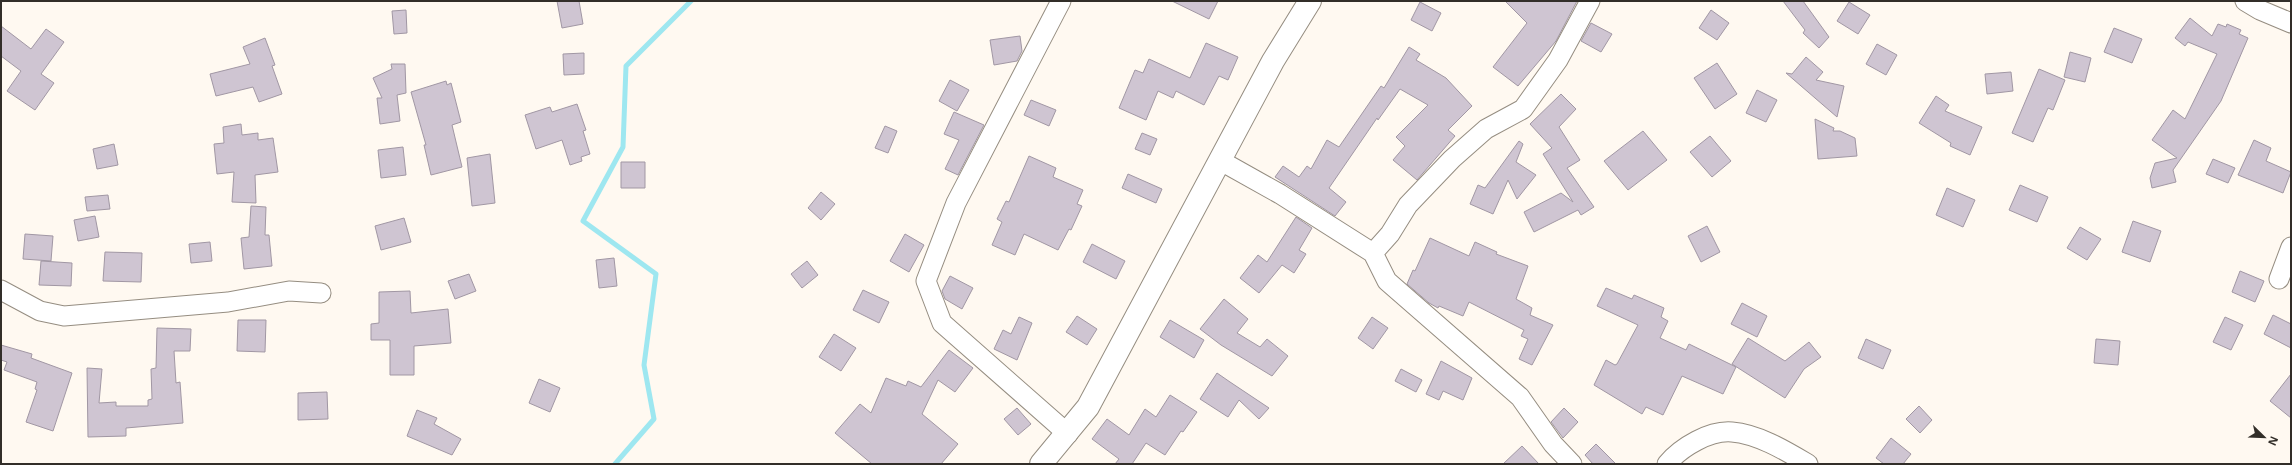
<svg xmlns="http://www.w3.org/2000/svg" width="2292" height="465" font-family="'Noto Sans',sans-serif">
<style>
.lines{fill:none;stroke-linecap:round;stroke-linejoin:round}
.stream{stroke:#9ee7f0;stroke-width:5}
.building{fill:#cfc5d2;stroke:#a197a4}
.street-casing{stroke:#958d81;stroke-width:21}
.primary-casing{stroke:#958d81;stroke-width:24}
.street{stroke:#fff;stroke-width:19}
.primary{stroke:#fff;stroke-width:22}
</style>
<rect width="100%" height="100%" fill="#fff9f1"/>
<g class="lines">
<!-- stream -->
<path class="stream" d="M615,464L654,419L644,365L656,274L583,221L623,147L626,66L691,1"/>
</g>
<!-- building -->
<path class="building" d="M557,1H579L583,24L562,28Z
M1172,1H1218L1209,19Z
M1505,1H1577L1556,41L1518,86L1493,67L1527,23Z
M1783,1H1803L1829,37L1819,48L1803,33L1805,30Z
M1420,2L1441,13L1432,31L1411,20Z
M1849,2L1870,15L1858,34L1837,21Z
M406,10L407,33L394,34L392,11Z
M1711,10L1729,23L1717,40L1699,28Z
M2190,18L2212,36L2218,24L2226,27L2227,24L2241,30L2239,34L2248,38L2221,101L2173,170L2176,182L2152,188L2150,178L2155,163L2177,158L2152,140L2173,110L2185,119L2217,54L2188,42L2185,46L2175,38Z
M1591,23L1612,34L1601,52L1581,41Z
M1,26L31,49L46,29L64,42L41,74L54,83L35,110L7,91L21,71L1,56Z
M2114,28L2142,39L2132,63L2104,52Z
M1020,36L1022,51L1017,61L994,65L990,40Z
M265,38L275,65L272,66L282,94L259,102L253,87L216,96L210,74L250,64L243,47Z
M1206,43L1238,57L1228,80L1219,76L1204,105L1176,91L1173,98L1158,91L1146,120L1119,108L1135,70L1143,73L1149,59L1190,78Z
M1877,44L1897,55L1886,75L1866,64Z
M1409,47L1420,54L1416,60L1446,78L1472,106L1448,130L1455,136L1417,180L1393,160L1405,146L1396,137L1428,105L1400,89L1378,120L1377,118L1329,188L1346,202L1335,216L1275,177L1283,166L1299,177L1307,166L1311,169L1327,140L1339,147L1381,86L1384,88Z
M2070,52L2091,58L2085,82L2064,77Z
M584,53V74L564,75L563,54Z
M1806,57L1823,72L1816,80L1844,86L1837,117L1786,73L1792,74Z
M1717,63L1737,94L1715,109L1694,78Z
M391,64H405L406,93L397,95L400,121L380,124L377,98H382L373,78L392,69Z
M2039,69L2065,80L2053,110L2048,108L2033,142L2012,133Z
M2011,72L2013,91L1987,94L1985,74Z
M950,80L969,90L957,111L939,101Z
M446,81L447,85L451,83L461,122L452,125L462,167L431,175L424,145H426L411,92Z
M1757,90L1777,100L1766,122L1746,113Z
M1561,94L1576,109L1559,127L1580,160L1567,168L1594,207L1581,215L1578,210L1534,232L1524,212L1561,193L1573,202L1543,154L1552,148L1530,124Z
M1936,96L1949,105L1945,111L1982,127L1970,155L1950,146L1951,143L1919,123Z
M1031,100L1056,110L1049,126L1024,115Z
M577,104L586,130L583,131L590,154L581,157L582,161L570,165L562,140L536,149L525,115L550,107L552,112Z
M954,112L984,125L958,175L945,169L959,140L944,134Z
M1815,119L1834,128L1833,131H1840L1855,138L1857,156L1818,159Z
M241,124L242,135L258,133V140L273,138L278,172L255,175L256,203L232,202L234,172L217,174L214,144L224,143L223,127Z
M885,126L897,131L888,153L875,148Z
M1643,131L1667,160L1628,190L1604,161Z
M1142,133L1157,139L1150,155L1135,149Z
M1710,136L1731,161L1712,177L1690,152Z
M2254,140L2271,148L2266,161L2291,172L2283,193L2238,175Z
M1519,141L1523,144L1516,162L1536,175L1517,199L1508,180L1493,214L1470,204L1478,185L1485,188Z
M114,144L118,165L97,169L93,149Z
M403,147L406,175L381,178L378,150Z
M490,154L495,203L472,206L467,158Z
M1029,156L1056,168L1053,177L1083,190L1077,204L1082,206L1071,230L1069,229L1058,250L1024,234L1015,255L992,245L1002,222L997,219L1006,201L1009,202Z
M2213,159L2235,168L2228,183L2206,174Z
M621,162H645V188H621Z
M1128,174L1162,189L1156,203L1122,188Z
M2020,185L2048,197L2037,222L2009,210Z
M1947,188L1975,200L1963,227L1936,215Z
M821,192L835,204L821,220L808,208Z
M108,195L110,209L87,211L85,197Z
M251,206L266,207L265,235H269L272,266L244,269L241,238L249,237Z
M95,216L99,237L78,241L74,220Z
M1296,217L1312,228L1299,250L1306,254L1294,273L1282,265L1259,293L1240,278L1258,255L1267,262Z
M404,218L411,242L381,250L375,226Z
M2133,221L2161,231L2150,262L2122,252Z
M1707,226L1720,252L1701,262L1688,236Z
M2080,227L2101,239L2087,260L2067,248Z
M25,234L53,236L51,261L23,259Z
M905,234L924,245L909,272L890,261Z
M1430,238L1469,256L1475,242L1497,252L1496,254L1528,266L1516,299L1532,308L1530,315L1553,325L1532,365L1519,359L1528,339L1521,336L1524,330L1469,302L1463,316L1439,306L1438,308L1429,303L1407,284L1413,270L1415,271Z
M210,242L212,261L191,263L189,244Z
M1092,244L1125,261L1116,279L1083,262Z
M105,252L142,253L141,282L103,281Z
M614,258L617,286L599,288L596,260Z
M41,261L72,263L71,286L39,285Z
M807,261L818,275L802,288L791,274Z
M2240,271L2264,281L2255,302L2232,292Z
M469,274L476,291L455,299L448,281Z
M950,276L973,288L962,309L945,299L942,291Z
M1606,288L1632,299L1634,295L1664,308L1661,317L1668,321L1660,338L1686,350L1689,344L1736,367L1723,394L1682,376L1663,415L1646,407L1642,414L1594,385L1606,360L1615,365L1617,364L1638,325L1597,306Z
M863,290L889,302L879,323L853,310Z
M410,291L411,313L448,309L451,343L414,346V375H390V340H371V324L379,323V292Z
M1224,299L1248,319L1237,333L1260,347L1267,339L1288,356L1272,376L1221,345L1200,329Z
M1742,303L1767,316L1757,337L1731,324Z
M2273,315L2291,324V348L2264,334Z
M1077,316L1097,329L1087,345L1066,332Z
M1019,317L1032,323L1017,360L994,349L1003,330L1011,334Z
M1372,317L1388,328L1373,349L1358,338Z
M2225,317L2243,325L2231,350L2213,342Z
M238,320H266L265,352L237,351Z
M1170,320L1204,340L1194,358L1160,337Z
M157,328L191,329L190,351H174L176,383L180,382L183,423L126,428V436L88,437L87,368L102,369L99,403L116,402V406H148V400L152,399L151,369L156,368Z
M834,334L856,348L841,371L819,357Z
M1748,338L1785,361L1809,342L1821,357L1804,369L1785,398L1732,364Z
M1866,339L1891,350L1883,369L1858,358Z
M2096,339L2120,341L2118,365L2094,363Z
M1,345L32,354L31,358L72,373L53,431L26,422L37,390L35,389L37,382L4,370L7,362L1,360Z
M949,350L973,368L955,392L938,380L922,414L958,444L941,464H872L835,433L860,404L871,413L886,378L906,386L908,381L921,387Z
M1441,361L1472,378L1463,400L1443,391L1439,400L1426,394Z
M1401,369L1422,380L1416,392L1395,381Z
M1217,373L1230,382L1269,408L1259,419L1239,400L1228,417L1200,399Z
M2291,374V418L2270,401Z
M539,379L560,388L550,412L529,403Z
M327,392L328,419L298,420V393Z
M1170,395L1197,412L1183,432L1181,431L1165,455L1146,443L1132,464H1115L1119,459L1092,439L1107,419L1129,435L1145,409L1156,417Z
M1919,406L1932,420L1920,433L1906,419Z
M1017,408L1031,424L1018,435L1004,419Z
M1564,408L1578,422L1563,438L1551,422Z
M417,410L437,418L434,424L461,439L452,455L407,436Z
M1891,438L1911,454L1903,464H1884L1876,458Z
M1596,444L1616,464H1593L1585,455Z
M1522,446L1539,464H1503Z"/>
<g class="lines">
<defs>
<path id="street" d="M1061,1L956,203L926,281L942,323L1068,434
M2245,1L2260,10L2291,23
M1221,161L1280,194L1373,253L1387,281L1520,397L1553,444L1572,464
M1373,253L1390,234L1408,205L1452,159L1486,129L1523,109L1558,60L1590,1
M2279,279L2291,247
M1,290L40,311L64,316L228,302L289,291L321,293
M1667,464C1681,447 1710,430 1732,432C1758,434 1786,451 1808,464"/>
<path id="primary" d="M1041,464L1088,407L1273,61L1310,1"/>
</defs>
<!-- street casing -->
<use href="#street" class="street-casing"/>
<!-- primary casing -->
<use href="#primary" class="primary-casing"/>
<!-- street -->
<use href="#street" class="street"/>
<!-- primary -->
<use href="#primary" class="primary"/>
</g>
<!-- border -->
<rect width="2292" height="465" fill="none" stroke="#322e29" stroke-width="4"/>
<!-- north arrow -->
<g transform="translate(2264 437) rotate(113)" stroke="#fff9f1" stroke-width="3" paint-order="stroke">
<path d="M0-3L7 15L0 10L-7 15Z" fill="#322e29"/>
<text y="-6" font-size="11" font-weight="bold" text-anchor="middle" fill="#322e29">N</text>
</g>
</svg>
